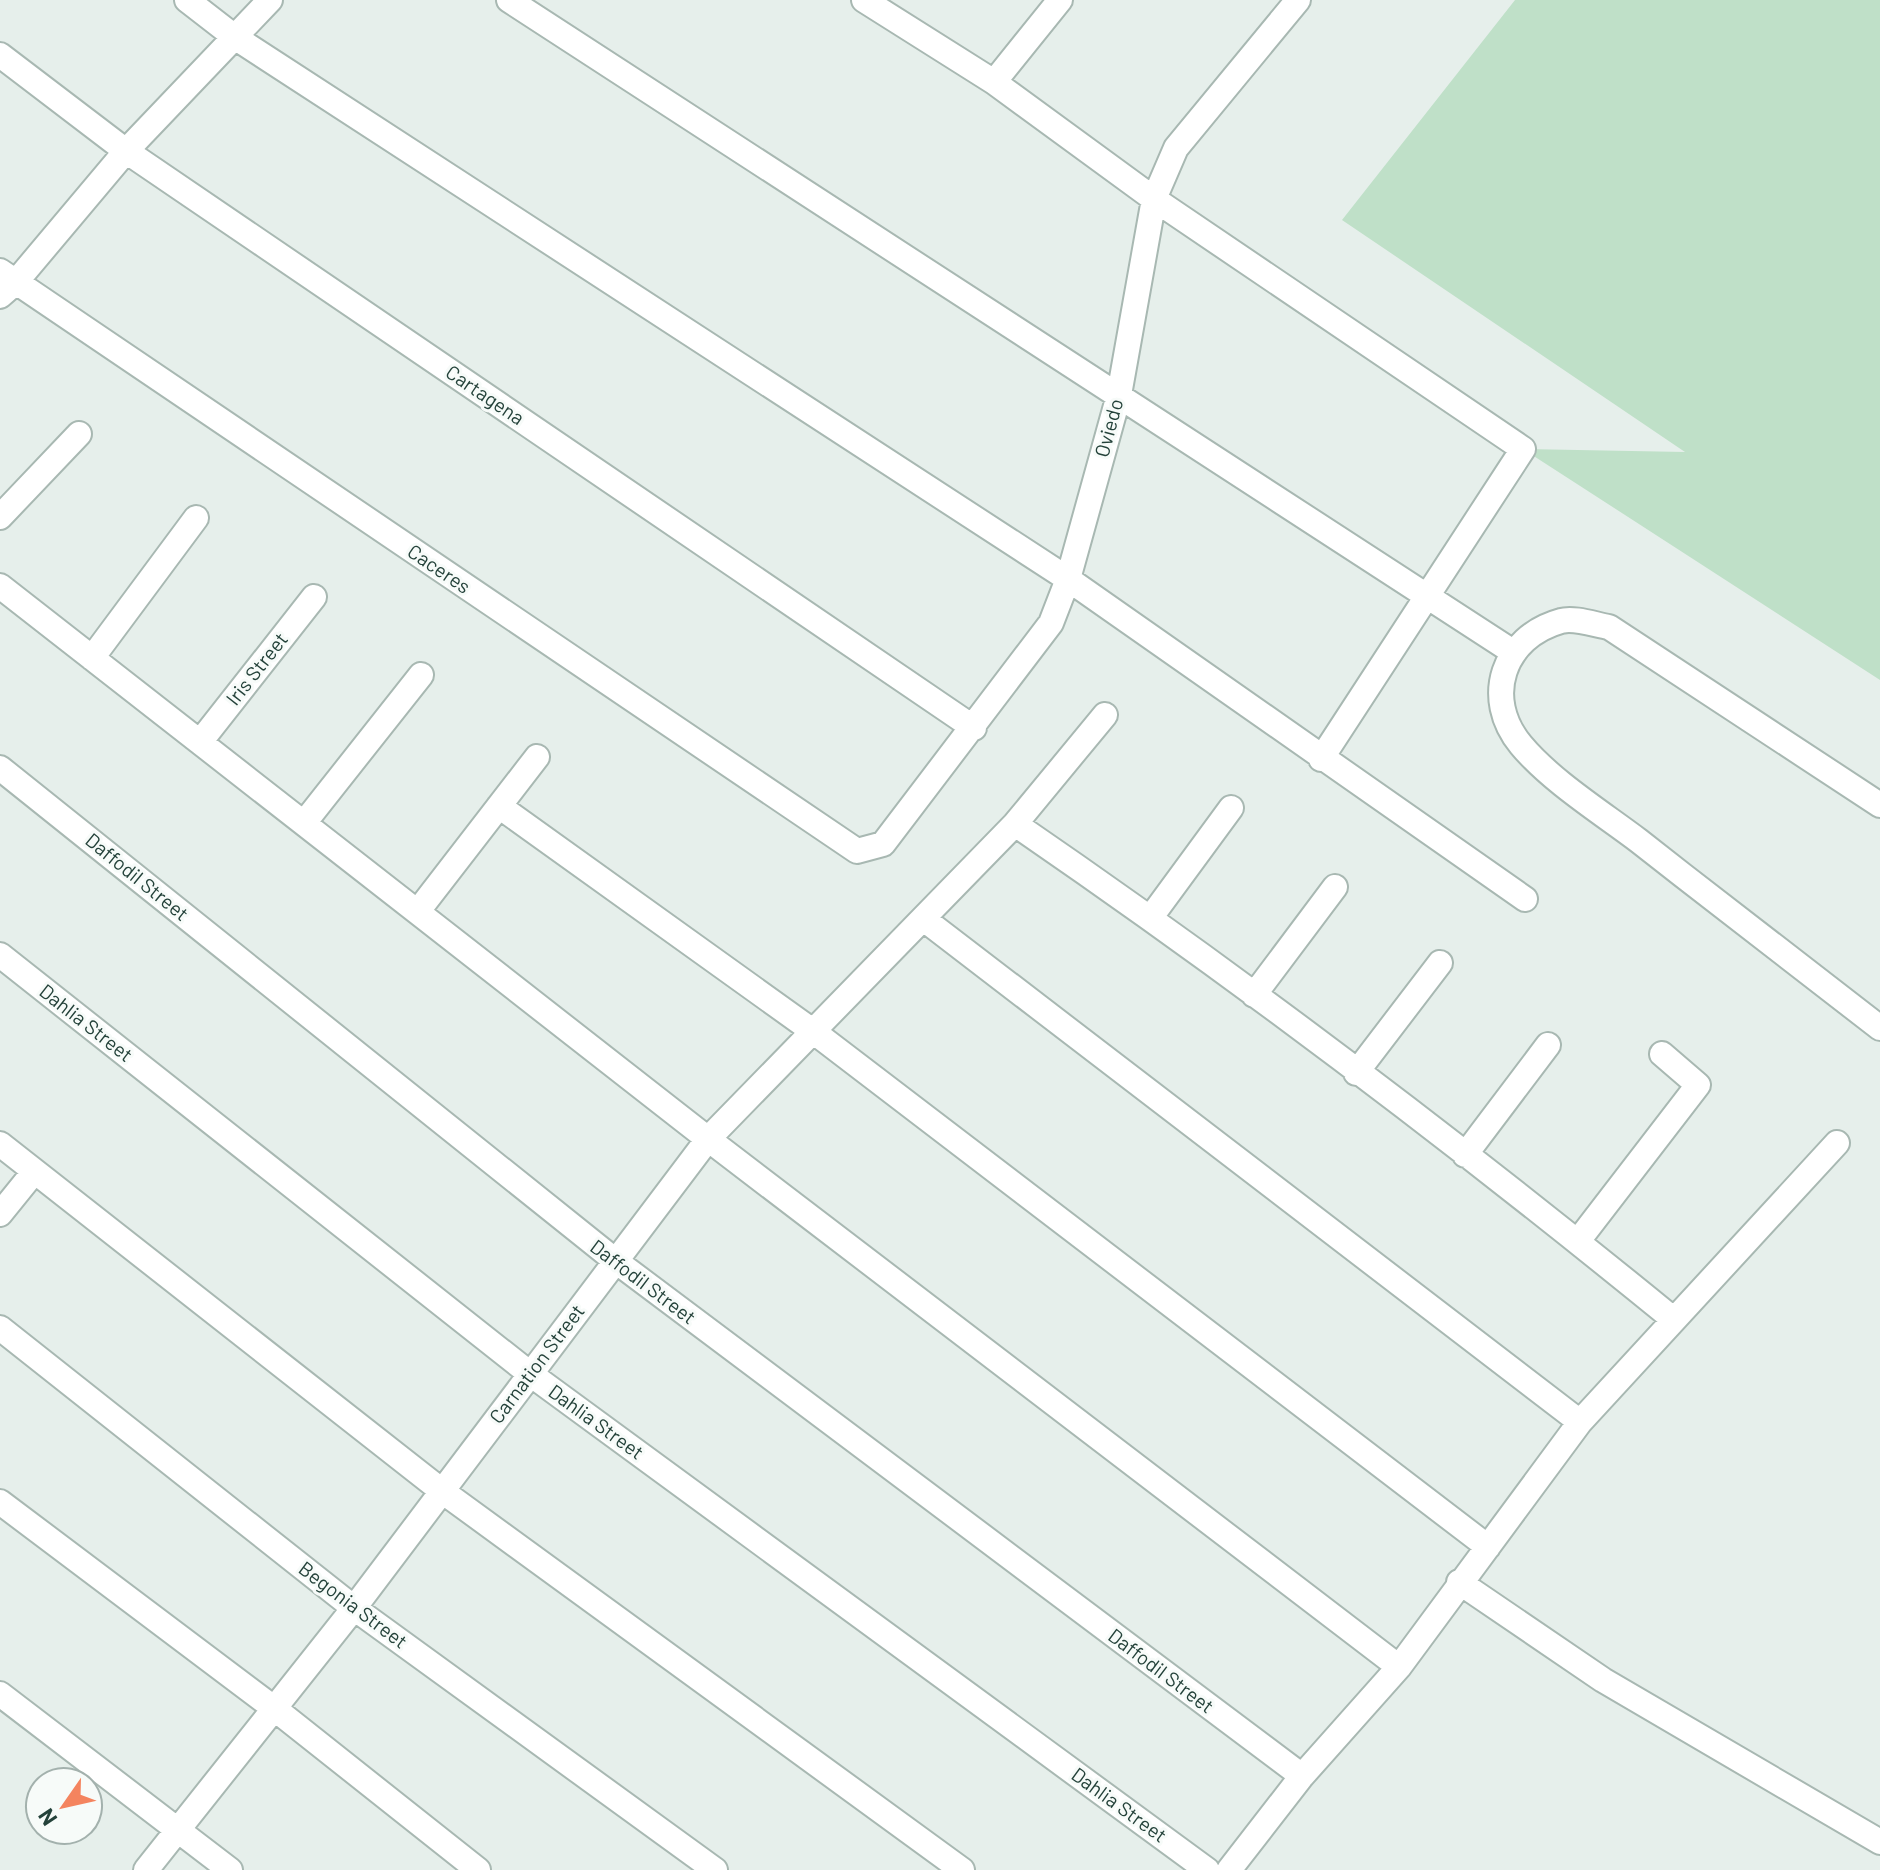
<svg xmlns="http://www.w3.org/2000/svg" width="1880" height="1870" font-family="Barlow,sans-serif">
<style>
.green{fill:#bfe0c8}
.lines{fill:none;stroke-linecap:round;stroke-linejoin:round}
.minor-casing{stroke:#a8b8b2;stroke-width:28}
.minor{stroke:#fff;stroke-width:24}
.labels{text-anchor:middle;stroke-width:6;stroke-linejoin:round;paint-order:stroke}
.street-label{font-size:20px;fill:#24423a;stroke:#f7fbf9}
</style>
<rect width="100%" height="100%" fill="#e6efeb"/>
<!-- green -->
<path class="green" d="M1515,0H1880V680L1523,449L1685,452L1342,220Z"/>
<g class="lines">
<defs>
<path id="minor" d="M187,0L236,38L1068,579L1525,899
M509,0L1513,652
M864,0L994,82L1154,199L1523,449L1321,759
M0,55L126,151L974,728
M994,82L1060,0
M0,271L857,851L883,844L1051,623L1068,579L1119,395L1154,199L1176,148L1298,0
M0,296L15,283L126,151L270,0
M0,517L79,434
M0,586L708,1139L1399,1667
M92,658L196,518
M200,742L314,597
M0,768L617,1262L1302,1776
M1880,805L1609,627C1596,625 1574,617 1561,621C1503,637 1482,698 1521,745C1551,781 1602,813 1639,841C1719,904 1800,966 1880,1028
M499,806L814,1032L1488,1547
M304,823L421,675
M1015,824C1241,979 1461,1146 1673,1319
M418,911L537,757
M1151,917L1231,808
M925,920L1580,1422
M0,955L529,1373L1207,1870
M1254,995L1335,887
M1356,1073L1440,963
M0,1144L442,1491L962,1870
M1465,1155L1548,1045
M0,1214L34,1172
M1578,1241L1698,1085L1662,1054
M0,1328L354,1608L715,1870
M0,1502L275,1709L478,1870
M1459,1582L1603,1680L1880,1842
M0,1694L230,1870
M146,1870L354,1608L708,1139L1015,824L1105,715
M1229,1870L1302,1776L1399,1667L1580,1422L1837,1143"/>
</defs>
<!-- minor casing -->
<use href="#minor" class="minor-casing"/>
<!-- minor -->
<use href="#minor" class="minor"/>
</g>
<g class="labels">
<!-- street labels -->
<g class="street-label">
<text transform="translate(485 395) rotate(34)" y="7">Cartagena</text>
<text transform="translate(1109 428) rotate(-75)" y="7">Oviedo</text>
<text transform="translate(439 569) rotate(34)" y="7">Caceres</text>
<text transform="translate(257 669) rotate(-52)" y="7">Iris Street</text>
<text transform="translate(137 877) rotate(39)" y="7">Daffodil Street</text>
<text transform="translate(86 1023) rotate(38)" y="7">Dahlia Street</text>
<text transform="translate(643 1282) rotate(37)" y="7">Daffodil Street</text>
<text transform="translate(537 1364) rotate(-53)" y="7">Carnation Street</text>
<text transform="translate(596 1422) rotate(36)" y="7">Dahlia Street</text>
<text transform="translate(353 1605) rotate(37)" y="7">Begonia Street</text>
<text transform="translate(1161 1671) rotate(37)" y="7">Daffodil Street</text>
<text transform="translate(1119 1805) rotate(36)" y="7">Dahlia Street</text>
</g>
</g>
<!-- north arrow -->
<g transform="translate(64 1806) rotate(236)"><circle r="38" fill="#f7fbf9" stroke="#a3b1ad" stroke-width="2"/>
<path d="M0-6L14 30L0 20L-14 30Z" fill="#f4845f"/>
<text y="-12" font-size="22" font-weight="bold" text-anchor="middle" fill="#24423a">N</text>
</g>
</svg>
